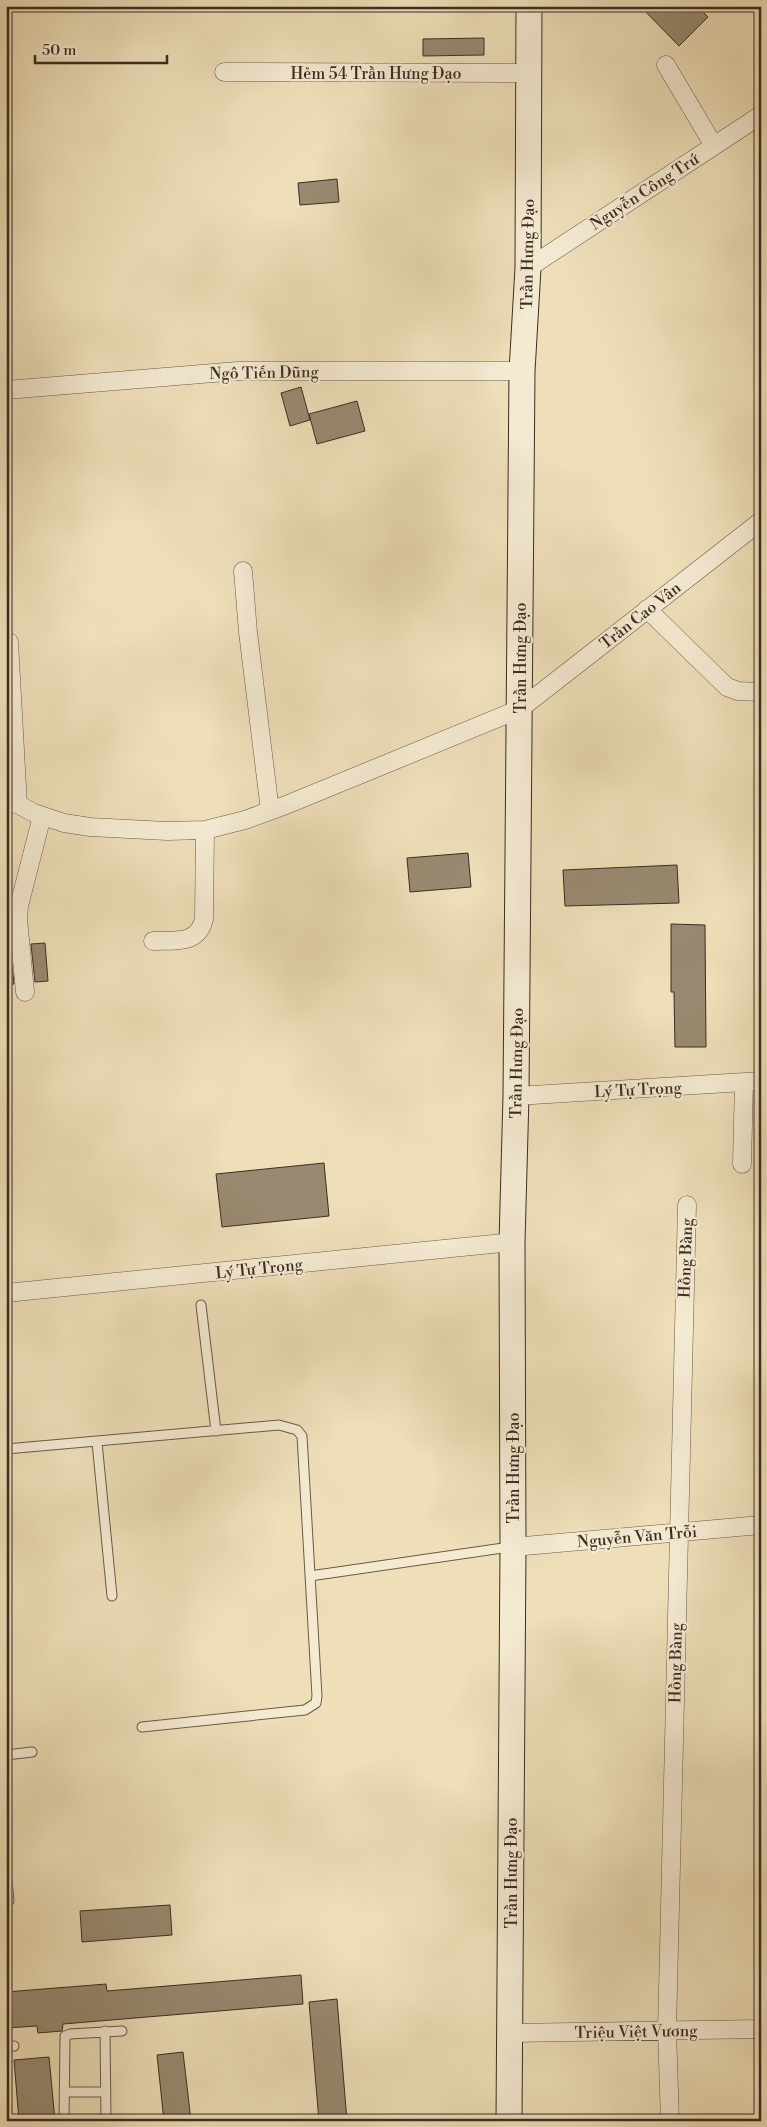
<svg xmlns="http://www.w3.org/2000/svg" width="767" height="2127" font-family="'Libre Bodoni',serif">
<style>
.building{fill:#988a71;stroke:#3b2d22}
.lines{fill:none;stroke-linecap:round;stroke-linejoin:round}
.lane-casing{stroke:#685a48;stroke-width:11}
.street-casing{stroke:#685a48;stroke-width:19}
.secondary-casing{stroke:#3b2d22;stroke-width:27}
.lane{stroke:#f4ead2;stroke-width:9}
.street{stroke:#f4ead2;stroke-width:18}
.secondary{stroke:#f4ead2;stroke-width:25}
.labels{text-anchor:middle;stroke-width:4.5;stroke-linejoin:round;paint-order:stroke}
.street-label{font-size:16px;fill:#3b2d22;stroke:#f4ead2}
</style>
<rect width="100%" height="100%" fill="#eedfb9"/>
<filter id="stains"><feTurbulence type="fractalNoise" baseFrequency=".004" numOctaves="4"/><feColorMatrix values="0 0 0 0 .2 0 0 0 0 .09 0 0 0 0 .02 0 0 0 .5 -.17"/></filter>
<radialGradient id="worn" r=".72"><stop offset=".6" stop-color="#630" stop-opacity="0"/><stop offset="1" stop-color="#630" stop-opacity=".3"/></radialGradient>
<!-- building -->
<path class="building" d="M640,6H697L708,17L679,46Z
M484,38V55L423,56V39Z
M337,179L339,202L300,205L298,183Z
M301,387L310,420L290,426L281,393Z
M357,401L365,431L317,444L309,414Z
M468,853L471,887L410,892L407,858Z
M677,865L679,903L565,906L563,870Z
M671,924L705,925L706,1047H675L674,992H671Z
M45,943L48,981L35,982L31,944Z
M6,946H10L14,984L6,985Z
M324,1163L329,1216L222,1227L216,1174Z
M170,1905L172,1935L82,1942L80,1911Z
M301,1975L303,2004L63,2024L62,2031L38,2033L37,2026L6,2028V1992L106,1984L107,1991Z
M337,1999L347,2121H319L309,2002Z
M183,2052L191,2121H164L157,2055Z
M49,2057L55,2121H19L14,2060Z"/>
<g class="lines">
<defs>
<path id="lane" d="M201,1305L216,1431
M97,1442L112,1596
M6,1449L279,1425L297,1430L302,1436L317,1696L316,1703L305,1710L142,1727
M310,1576L510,1547
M6,1755L32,1752
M6,1871L9,1901
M105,2031L106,2121
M6,2046H14
M64,2092H106
M64,2121L65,2036L70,2034L122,2031"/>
<path id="street" d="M666,65L714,146
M224,72L529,73
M528,268L761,115
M6,390L238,371H522
M243,571L248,632L270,811
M647,609L727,687L738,691L761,692
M9,642L18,805
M6,798L34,813L64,823L90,827L167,831L205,830L245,820L286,805L520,709L761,521
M153,941C175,940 198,945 204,919L205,830
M25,992L18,919L19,906L42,816
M516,1096L761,1081
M742,1164L744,1082
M6,1293L512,1242
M513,1547L761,1525
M511,2033L761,2029
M670,2121L667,2031L687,1205"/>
<path id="secondary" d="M509,2121L513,1547L512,1242L516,1096L522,371L528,268L529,6"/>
</defs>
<!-- lane casing -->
<use href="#lane" class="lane-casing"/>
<!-- street casing -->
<use href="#street" class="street-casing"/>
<!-- secondary casing -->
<use href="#secondary" class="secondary-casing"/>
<!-- lane -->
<use href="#lane" class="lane"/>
<!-- street -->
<use href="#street" class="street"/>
<!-- secondary -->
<use href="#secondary" class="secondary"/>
</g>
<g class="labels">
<!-- street labels -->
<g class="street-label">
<text x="376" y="79">Hẻm 54 Trần Hưng Đạo</text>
<text transform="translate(644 191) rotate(-33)" y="6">Nguyễn Công Trứ</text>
<text transform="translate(527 254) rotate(-89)" y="6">Trần Hưng Đạo</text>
<text transform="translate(264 372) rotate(-1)" y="6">Ngô Tiến Dũng</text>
<text transform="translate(640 615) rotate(-38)" y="6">Trần Cao Vân</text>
<text transform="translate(520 658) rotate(-90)" y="6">Trần Hưng Đạo</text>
<text transform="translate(516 1063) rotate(-89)" y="6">Trần Hưng Đạo</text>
<text transform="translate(638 1089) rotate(-3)" y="6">Lý Tự Trọng</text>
<text transform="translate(685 1258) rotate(-88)" y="6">Hồng Bàng</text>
<text transform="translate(259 1268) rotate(-6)" y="6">Lý Tự Trọng</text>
<text transform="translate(513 1468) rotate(-90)" y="6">Trần Hưng Đạo</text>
<text transform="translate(637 1536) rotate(-5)" y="6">Nguyễn Văn Trỗi</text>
<text transform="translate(675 1663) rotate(-89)" y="6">Hồng Bàng</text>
<text transform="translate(511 1873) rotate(-90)" y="6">Trần Hưng Đạo</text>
<text transform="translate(636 2031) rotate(-1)" y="6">Triệu Việt Vương</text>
</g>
</g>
<!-- margin -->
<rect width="767" height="2127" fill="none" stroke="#eedfb9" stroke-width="25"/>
<rect x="8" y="8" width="752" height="2112" fill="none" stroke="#3b2d22" stroke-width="2.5"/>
<rect x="12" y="12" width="742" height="2102" fill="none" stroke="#3b2d22"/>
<!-- scale -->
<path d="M35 55v8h132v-8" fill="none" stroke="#3b2d22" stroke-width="2.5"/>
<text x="42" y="55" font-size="15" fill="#3b2d22" stroke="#f4ead2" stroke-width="4" paint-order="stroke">50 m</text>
<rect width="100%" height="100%" filter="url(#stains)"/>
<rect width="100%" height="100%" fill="url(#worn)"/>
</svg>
